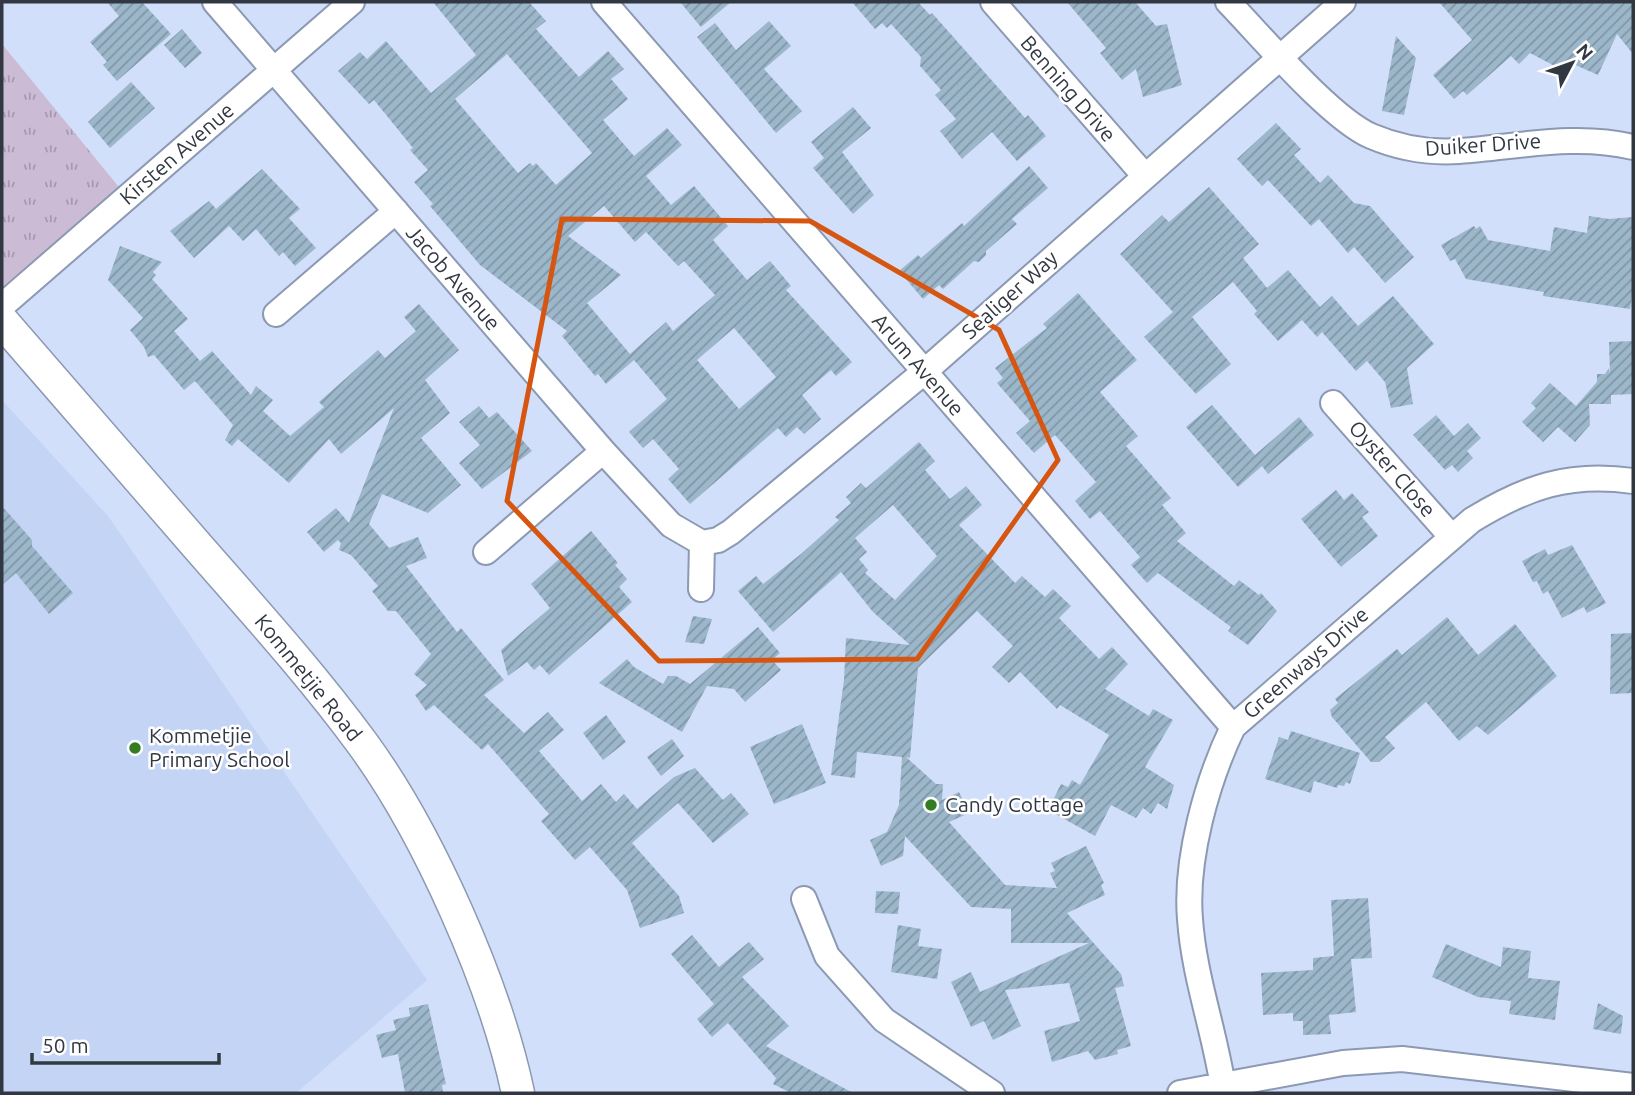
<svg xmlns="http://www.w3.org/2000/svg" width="1635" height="1095" font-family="Ubuntu,sans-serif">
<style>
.built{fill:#c3d4f5}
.park{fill:url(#park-tufts)}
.building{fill:url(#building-hatch);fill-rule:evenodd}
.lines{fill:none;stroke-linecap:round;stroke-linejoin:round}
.minor-casing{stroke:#8c99b2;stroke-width:28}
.major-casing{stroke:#8c99b2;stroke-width:35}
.minor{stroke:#fff;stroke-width:24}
.major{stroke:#fff;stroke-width:32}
.marked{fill:none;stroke:#d65611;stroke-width:5;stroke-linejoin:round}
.poi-dot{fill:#337c21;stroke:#fff;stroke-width:2.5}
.labels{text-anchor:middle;stroke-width:5;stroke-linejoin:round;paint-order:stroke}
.street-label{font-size:21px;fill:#323842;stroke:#fff}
.poi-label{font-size:21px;fill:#323842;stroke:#fff;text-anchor:start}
</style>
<defs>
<pattern id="park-tufts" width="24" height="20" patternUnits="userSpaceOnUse" patternTransform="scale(1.75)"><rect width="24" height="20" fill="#ccbbd5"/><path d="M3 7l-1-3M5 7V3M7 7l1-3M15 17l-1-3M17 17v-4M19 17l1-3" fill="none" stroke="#a699ae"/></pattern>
<pattern id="building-hatch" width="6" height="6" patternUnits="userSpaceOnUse" patternTransform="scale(1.75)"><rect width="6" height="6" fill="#9cb7ca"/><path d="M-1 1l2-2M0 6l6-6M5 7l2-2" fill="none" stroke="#8096a6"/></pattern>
</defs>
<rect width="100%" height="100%" fill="#d1dffa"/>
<!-- built -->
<path class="built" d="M2,400L108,516L427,980L296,1093H2Z"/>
<!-- park -->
<path class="park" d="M2,44L127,197L2,306Z"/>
<!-- building -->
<path class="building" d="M107,2H142L171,34L117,81L103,65L107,62L90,42L119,16Z
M433,2H529L546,21L536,29L579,77L608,51L624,69L611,79L628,99L603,120L634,156L667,128L682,145L646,176L671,205L694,186L728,226L713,240L747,280L770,261L791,286L786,290L852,362L836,376L831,370L802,395L821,419L804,434L797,427L786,437L778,428L690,504L668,479L679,469L653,439L643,448L629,432L667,399L634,360L606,384L598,374L595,376L562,336L567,331L480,265L430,206L433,204L414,182L428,170L410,150L413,148L374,100L369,104L338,71L360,52L367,59L386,41L431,93L476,55ZM507,54L592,153L556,185L536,163L533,166L530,163L518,173L455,99ZM604,206L635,242L646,232L678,266L684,261L715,295L673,331L666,322L630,354L587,303L621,275L568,236ZM734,328L776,377L739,409L697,360Z
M680,2H731L701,27Z
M852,2H918L930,15L932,13L1025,118L1028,115L1046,136L1017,161L992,132L962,159L940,131L956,119L935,95L941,90L920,66L921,57L891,24L887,28L882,23L875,29Z
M1067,2H1135L1156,26L1167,24L1182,85L1143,97L1136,69L1122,80L1100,53L1106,48Z
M1439,2H1633V54L1617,34L1598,75L1571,63L1566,72L1530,53L1519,64L1511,56L1467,95L1463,91L1454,99L1433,75L1472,40Z
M769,21L791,46L764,69L802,111L776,133L697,37L715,23L736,50Z
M182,29L202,53L185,68L164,45Z
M1396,36L1416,58L1404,115L1382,111Z
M131,82L155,108L110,148L88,122Z
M853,107L871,128L842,152L874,195L853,214L813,168L824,158L811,142Z
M1276,123L1301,149L1294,155L1320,183L1328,175L1354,203L1370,206L1414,257L1385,283L1354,247L1348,253L1319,219L1311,226L1268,180L1262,186L1237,159Z
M1029,166L1048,188L1012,219L1017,224L986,251V255L979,262L974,261L943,289L939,285L923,299L899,271L918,255L921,258L962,223L964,226Z
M262,169L300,209L289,218L316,248L295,266L283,252L279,256L256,229L243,241L229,226L194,258L170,231L209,201L216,209Z
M1209,187L1259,244L1243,258L1267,288L1288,270L1320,307L1332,296L1358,326L1393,296L1434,344L1407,368L1413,404L1391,408L1385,382L1367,361L1356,371L1322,332L1317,337L1302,320L1278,341L1254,314L1257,311L1233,282L1192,317L1231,364L1196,394L1144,337L1173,312L1120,254L1162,215L1169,222Z
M1589,216L1609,219L1633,217V289L1630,309L1543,296L1544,292L1466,279L1455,259L1450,261L1441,245L1474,226L1476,229L1480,226L1488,240L1550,251L1554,227L1587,233Z
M120,246L162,262L153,272L156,275L152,279L188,319L174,331L200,361L212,351L251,395L256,386L273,400L263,411L290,436L324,407L319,402L378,350L385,358L416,331L404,317L419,304L459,350L425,380L450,413L421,438L461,485L428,513L382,494L369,524L389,548L418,537L427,558L406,566L457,632L461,628L504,680L484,695L524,733L548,712L564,730L539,751L582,801L601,784L616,802L624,794L637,809L674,777L695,768L723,800L731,793L749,814L713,843L678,803L632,843L679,896L684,913L640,928L627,890L590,847L575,860L541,821L549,814L488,744L482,750L434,705L426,711L415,695L427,685L414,674L431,654L396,611H388L372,591L378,586L351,555L339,550L341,543L338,540L324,552L307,532L336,508L349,523L394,408L341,454L329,439L289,483L238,439L232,446L225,440L233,425L195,381L184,390L154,355L148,357L144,347L130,330L143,318L108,280Z
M1078,293L1137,360L1100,392L1138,436L1126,446L1171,498L1162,505L1186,533L1177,541L1234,586L1239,580L1259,595L1261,593L1277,611L1248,645L1228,631L1231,627L1158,573L1147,583L1131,565L1140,557L1100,511L1090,519L1075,501L1096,482L1055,435L1034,453L1016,433L1030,421L997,383L1003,378L995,368L1047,328L1043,324Z
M1633,341V394L1611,395V404H1589L1590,425L1575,442L1558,427L1543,442L1522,422L1536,408L1531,403L1550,383L1576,406L1597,382V374H1605L1609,368L1610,374L1609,342Z
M1212,405L1255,455L1299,417L1314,435L1268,474L1262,466L1238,487L1186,427Z
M479,406L489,418L497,412L532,451L482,489L459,463L480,445L459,422Z
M1436,415L1454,436L1468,423L1481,438L1467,451L1473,458L1458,472L1452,465L1445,470L1413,435Z
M919,442L935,461L925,470L950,499L966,486L982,505L959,525L1015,583L1022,576L1045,597L1053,589L1071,606L1059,618L1099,659L1112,647L1128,664L1105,689L1149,716L1153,709L1173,720L1145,767L1174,785L1167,809L1158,803L1151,814L1143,808L1136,818L1111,805L1095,836L1048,810L1061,784L1068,787L1072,780L1080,785L1109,735L1060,705L1057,709L1020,672L1009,683L992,667L1013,646L977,611L918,668L910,758L906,757L936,784H943L942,800L959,792L969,813L949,822L1005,885L1057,888L1050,873L1055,871L1051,863L1086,846L1104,883L1101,885L1105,895L1067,913L1121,974L1124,986L1115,988L1131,1046L1117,1050L1118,1054L1095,1060L1088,1051L1052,1062L1044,1031L1080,1021L1069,983L1005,990L1021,1026L993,1040L984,1021L971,1027L951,982L971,972L980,992L1089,943H1011V909L971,907L905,836L903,856L881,866L870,840L887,832L899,805L902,757L857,752L855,778L831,775L844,680L846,638L910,645L873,612L841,572L773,632L738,591L756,576L763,584L801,554L839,520L835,517L851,503L846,497L861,483L866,488ZM893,505L937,556L895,600L865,573L868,570L859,559L867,552L855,538Z
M1336,490L1344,500L1352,493L1369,512L1362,517L1378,536L1341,567L1301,519Z
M2,506L32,540V546L73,593L49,614L16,573L2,585Z
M591,531L618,563L615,565L627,579L619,587L632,602L549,675L540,665L534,670L527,662L508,676L501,650L550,608L531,584Z
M1572,545L1606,603L1587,613L1584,607L1562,618L1548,591L1543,594L1537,581L1533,582L1522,561L1545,549L1548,555Z
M693,616L712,619L704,644L685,642Z
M1447,617L1478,655L1515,624L1557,676L1488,735L1477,726L1459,741L1426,702L1385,737L1395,748L1379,762H1371L1332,717L1330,710L1338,703L1335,699L1397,649L1402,655Z
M758,627L780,653L772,660L781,670L745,702L734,689L707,686L682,732L599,683L627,659L634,667L663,684L668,676H676L690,684Z
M1633,633V693L1610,694L1611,634Z
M606,715L626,742L603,760L583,733Z
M802,724L826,783L774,804L750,747Z
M1291,731L1360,753L1350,784L1346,782L1344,786L1338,785L1337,788L1314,781L1311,793L1265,779L1279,737L1288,740Z
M672,739L684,756L661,776L647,757Z
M876,891L900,892L898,914L875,913Z
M1368,898L1372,958L1351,959L1356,1012L1329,1015L1331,1034L1303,1035V1021H1293V1013L1263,1015L1261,973L1313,970V958L1334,956L1331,900Z
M898,925L921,929L918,946L942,949L937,979L891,972Z
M692,935L719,967L749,942L764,959L742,977L789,1026L766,1046L853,1093H791L773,1084L776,1078L728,1023L712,1037L697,1019L714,1004L671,954Z
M1446,944L1501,967L1503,947L1531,951L1528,978L1560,981L1555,1020L1509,1014L1511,1001L1478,997L1432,977Z
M1598,1003L1623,1016L1621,1034L1593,1029Z
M428,1004L446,1084L442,1085L443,1093H405L398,1054L382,1058L376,1035L396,1030L393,1020L410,1016L409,1008Z"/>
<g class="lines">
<defs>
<path id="minor" d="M215,2L603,451L671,525L702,543
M604,2L1233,727
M993,2L1144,175
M1228,2C1261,36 1330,118 1371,136C1399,148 1429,153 1459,151C1518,147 1575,133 1633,147
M2,306L352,2
M276,314L396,211
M1333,403L1450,535
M702,543L718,540L731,532L924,372L1343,2
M486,552L603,451
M701,589L702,543
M804,899L827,956L884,1020L992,1093
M1180,1093L1343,1063L1402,1059L1633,1086
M1224,1093C1216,1035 1194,978 1190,919C1185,859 1207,781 1233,727L1472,520C1526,487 1569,472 1633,481"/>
<path id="major" d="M2,321C68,397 133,473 199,548C255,612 312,675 362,743C428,833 495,984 518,1093"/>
</defs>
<!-- minor casing -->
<use href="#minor" class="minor-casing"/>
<!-- major casing -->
<use href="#major" class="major-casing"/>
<!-- minor -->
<use href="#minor" class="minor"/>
<!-- major -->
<use href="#major" class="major"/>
</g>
<!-- marked area -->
<path class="marked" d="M562,219L810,221L999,330L1058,460L917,659L659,661L507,501Z"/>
<!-- markers -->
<g class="poi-dot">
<circle cx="135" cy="748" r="7"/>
<circle cx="931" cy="805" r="7"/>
</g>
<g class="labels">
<!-- street labels -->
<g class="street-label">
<text transform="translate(1068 89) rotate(49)" y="7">Benning Drive</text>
<text transform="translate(1483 145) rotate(-4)" y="7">Duiker Drive</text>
<text transform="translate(177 154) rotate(-41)" y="7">Kirsten Avenue</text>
<text transform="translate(453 278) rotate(49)" y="7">Jacob Avenue</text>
<text transform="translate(1010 295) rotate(-42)" y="7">Sealiger Way</text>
<text transform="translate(918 365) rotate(49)" y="7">Arum Avenue</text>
<text transform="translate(1392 469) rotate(49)" y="7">Oyster Close</text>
<text transform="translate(1306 663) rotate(-41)" y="7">Greenways Drive</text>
<text transform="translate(308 678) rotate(51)" y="7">Kommetjie Road</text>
</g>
<!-- poi labels -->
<g class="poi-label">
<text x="149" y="743">Kommetjie<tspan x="149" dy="24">Primary School</tspan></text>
<text x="945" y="812">Candy Cottage</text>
</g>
</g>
<!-- border -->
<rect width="1635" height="1095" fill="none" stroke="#323842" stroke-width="7"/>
<!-- north arrow -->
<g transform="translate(1572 63) rotate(49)" stroke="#ffffff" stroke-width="5" paint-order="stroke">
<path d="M0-5L12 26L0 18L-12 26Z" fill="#323842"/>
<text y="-10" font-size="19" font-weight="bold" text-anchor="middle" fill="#323842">N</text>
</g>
<!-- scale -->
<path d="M32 1053v10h187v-10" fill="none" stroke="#323842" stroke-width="3.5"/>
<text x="42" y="1053" font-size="21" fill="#323842" stroke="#ffffff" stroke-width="5" paint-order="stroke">50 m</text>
</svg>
